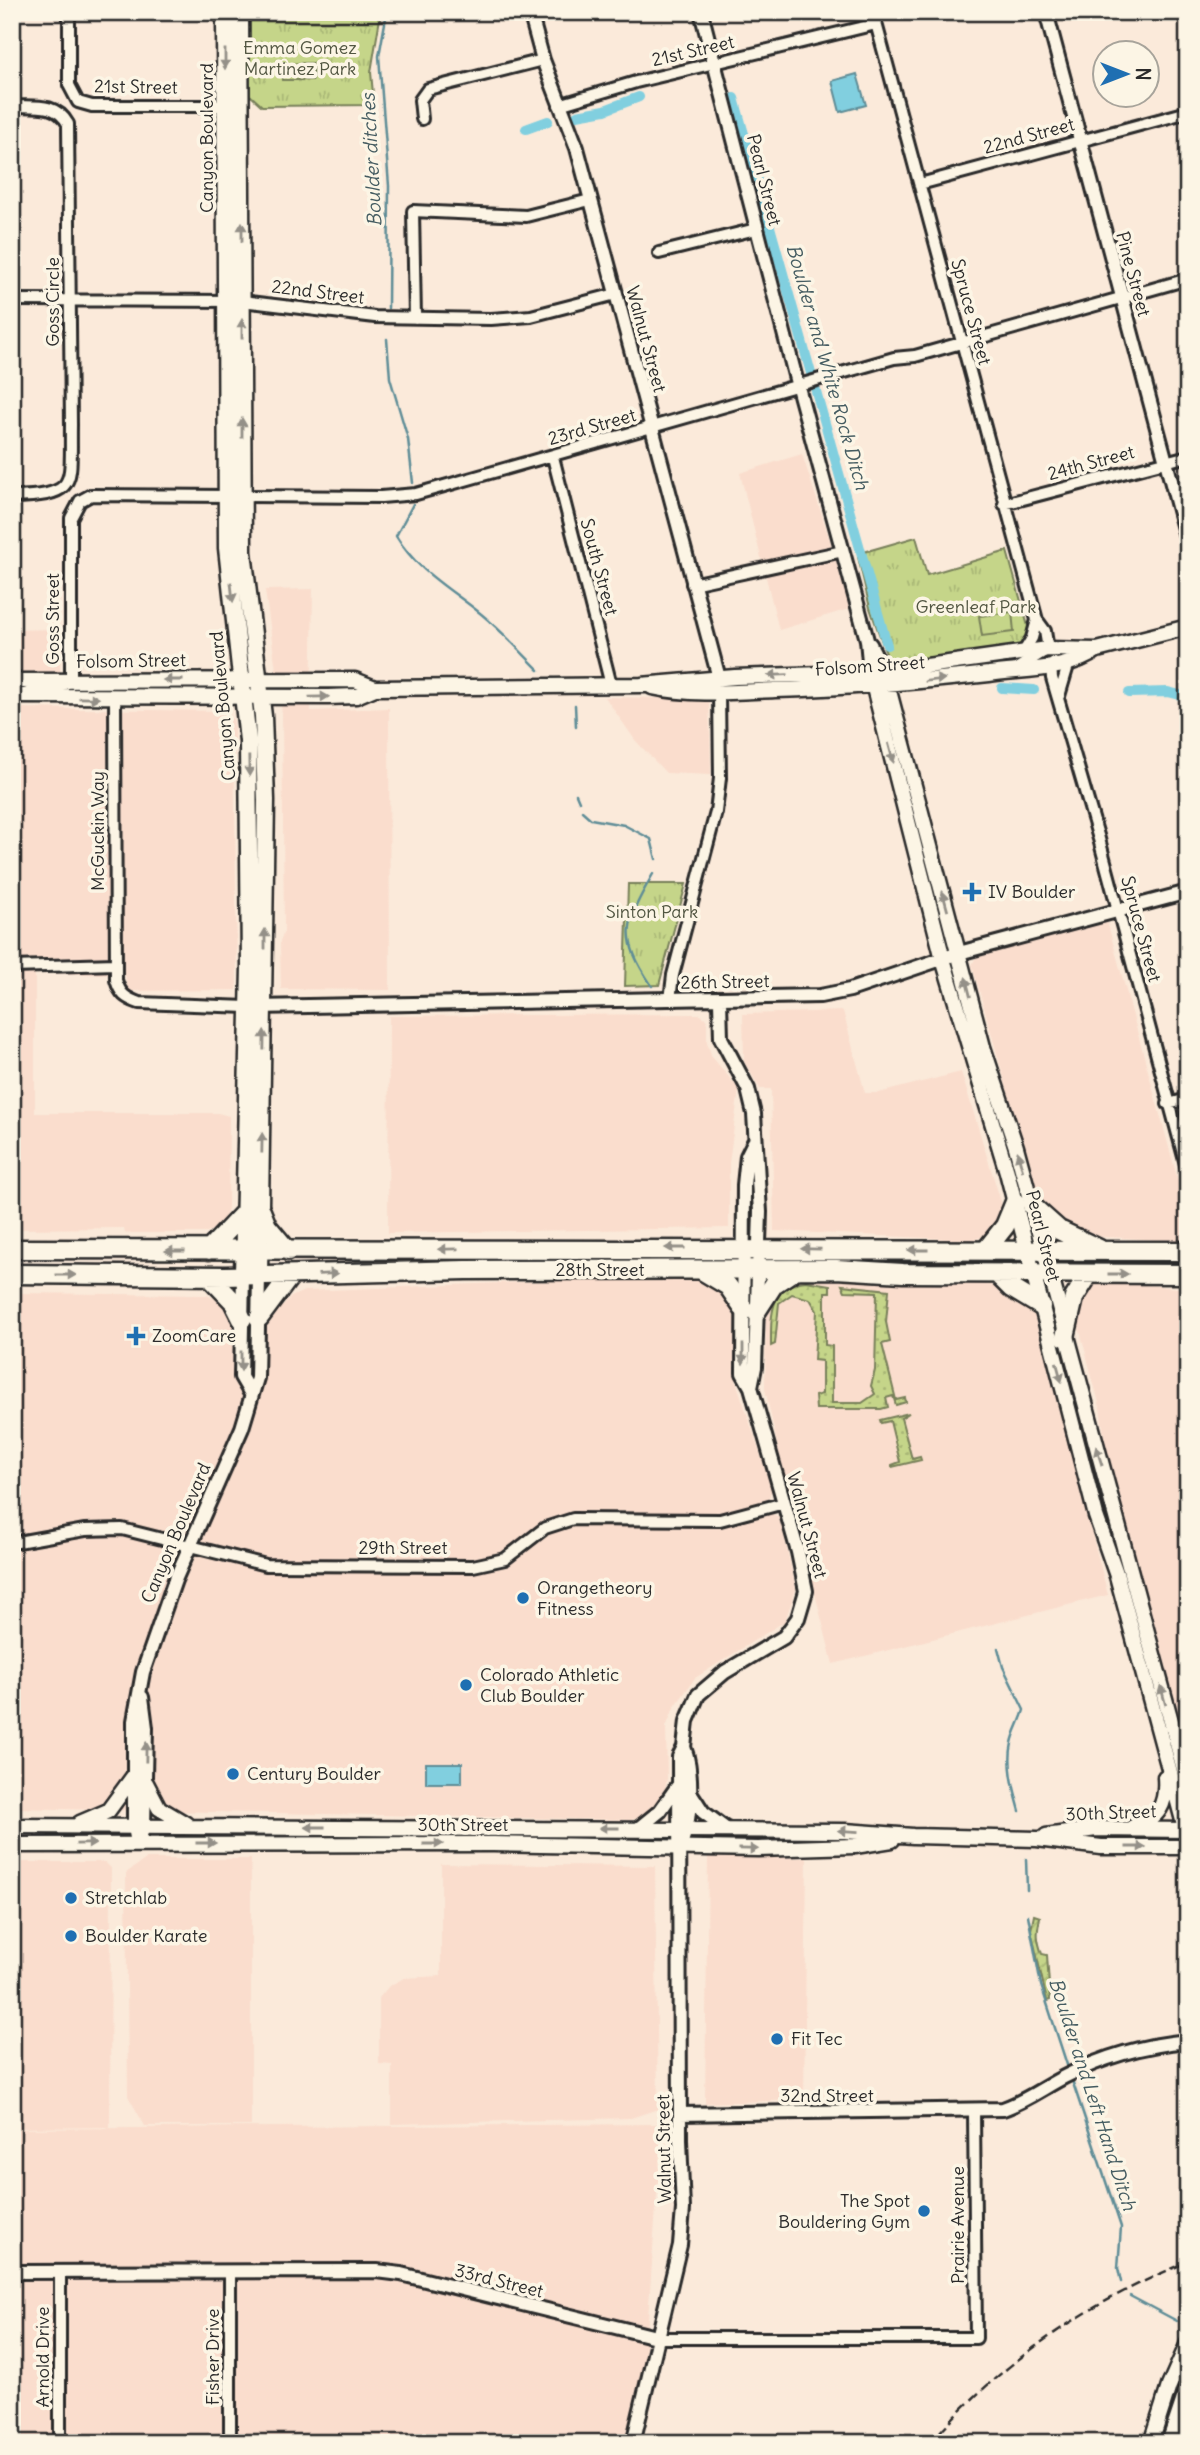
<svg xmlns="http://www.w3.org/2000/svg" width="1200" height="2455" font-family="Delius,sans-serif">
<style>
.built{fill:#faddcd}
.grass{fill:url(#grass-dots);stroke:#78805a;stroke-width:2}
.park{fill:url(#park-tufts);stroke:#78805a;stroke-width:2}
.garden{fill:url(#garden-furrows);stroke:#78805a;stroke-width:2}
.pitch{fill:#c5d589;stroke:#78805a;stroke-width:2}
.water{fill:#81cfdf;stroke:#5f8d97;stroke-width:2}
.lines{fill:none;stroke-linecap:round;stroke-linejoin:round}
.stream{stroke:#5f8d97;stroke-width:2.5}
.canal{stroke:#81cfdf;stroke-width:10}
.minor-casing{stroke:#2b2b2b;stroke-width:16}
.tertiary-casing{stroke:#2b2b2b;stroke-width:18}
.secondary-casing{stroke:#2b2b2b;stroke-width:19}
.primary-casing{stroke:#2b2b2b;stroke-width:21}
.trunk-casing{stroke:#2b2b2b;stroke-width:23}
.minor{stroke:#fcf5e5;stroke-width:10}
.tertiary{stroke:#fcf5e5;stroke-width:12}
.secondary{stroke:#fcf5e5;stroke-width:14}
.primary{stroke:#fcf5e5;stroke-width:16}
.trunk{stroke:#fcf5e5;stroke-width:18}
.rail{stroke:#2b2b2b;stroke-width:2.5;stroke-dasharray:10 5;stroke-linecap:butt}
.oneway{fill:#949088}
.poi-dot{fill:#1f6fb2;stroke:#fcf5e5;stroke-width:2.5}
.labels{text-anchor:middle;stroke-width:7;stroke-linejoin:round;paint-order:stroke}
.park-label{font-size:18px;fill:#525642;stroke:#fcf5e5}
.street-label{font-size:18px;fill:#2b2b2b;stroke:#fcf5e5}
.poi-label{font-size:18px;fill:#2b2b2b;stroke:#fcf5e5;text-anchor:start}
.water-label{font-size:19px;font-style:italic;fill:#455c61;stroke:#fcf5e5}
</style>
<defs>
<pattern id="grass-dots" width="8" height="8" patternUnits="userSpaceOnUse" patternTransform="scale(1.75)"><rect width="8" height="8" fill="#c5d589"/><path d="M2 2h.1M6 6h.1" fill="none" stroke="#a9b776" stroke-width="1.8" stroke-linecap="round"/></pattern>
<pattern id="park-tufts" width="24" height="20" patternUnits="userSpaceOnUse" patternTransform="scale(1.75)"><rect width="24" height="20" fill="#c5d589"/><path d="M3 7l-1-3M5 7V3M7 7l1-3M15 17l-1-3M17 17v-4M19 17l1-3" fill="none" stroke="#a9b776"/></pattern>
<pattern id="garden-furrows" width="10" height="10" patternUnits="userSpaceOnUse" patternTransform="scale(1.75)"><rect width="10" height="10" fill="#c5d589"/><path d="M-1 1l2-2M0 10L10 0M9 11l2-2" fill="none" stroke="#a9b776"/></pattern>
</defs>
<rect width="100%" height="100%" fill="#fbeada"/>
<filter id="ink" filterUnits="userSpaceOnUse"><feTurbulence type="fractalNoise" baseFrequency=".0143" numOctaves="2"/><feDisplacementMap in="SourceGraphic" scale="14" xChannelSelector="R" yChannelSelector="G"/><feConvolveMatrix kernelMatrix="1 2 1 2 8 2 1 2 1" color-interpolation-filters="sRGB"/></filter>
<g filter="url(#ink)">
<!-- built -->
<path class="built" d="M802,454L852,608L779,630L740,473Z
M313,589L311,711L389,708L390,990L281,989L280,941L284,931L282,713L265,590Z
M61,629L60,672L12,674V630Z
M605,697L709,699L711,775L666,773L635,740Z
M12,708L222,711L234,720L237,990L128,991L125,975L35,973V1113H218L229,1116L228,1208L225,1218L215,1229L204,1233H125L124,1228L12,1229Z
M1107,921L1188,1217V1237L1182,1241L1088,1236L1077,1233L1046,1211L1036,1192L972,965L976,957L987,952Z
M843,1011L865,1093H879L961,1072L1002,1205L1003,1215L986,1236L971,1240L774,1231L771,1089H760L744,1061L743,1014Z
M699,1014L707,1019V1042L712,1057L739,1089L729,1163V1228L388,1233L389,1016Z
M700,1275L710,1278L737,1309L739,1374L736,1381L772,1489L768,1500L773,1514L780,1518L796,1589L785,1621L695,1678L674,1708L666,1727L667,1779L663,1798L647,1815L631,1820L12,1808V1293L207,1295L219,1301L225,1309L283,1306L291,1297L304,1291Z
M824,1276L985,1284L998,1287L1029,1304L1034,1313L1108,1595L833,1664L795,1515L797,1508L786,1484L765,1389L766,1316L773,1291L797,1277Z
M1104,1281L1188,1289V1754L1105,1443L1100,1407L1077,1320L1078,1301L1089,1286Z
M708,1857L807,1858L804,2100L705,2103Z
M146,1859H251V2126H145L128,2096L126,1873Z
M12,1862H105L111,1868L110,2127L12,2128Z
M441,1864L655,1866L658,2109L631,2118L392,2124V2065L379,2064V1998L389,1986L404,1978L441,1976Z
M662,2124L639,2443H12V2129Z"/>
<!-- grass -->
<path class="grass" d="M806,1281L830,1285V1292H825V1345L832,1346V1403H862L875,1394L871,1386L875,1370L877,1292L845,1291L842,1285L889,1290L886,1322L890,1342L882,1344L896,1400L905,1398L906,1402L896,1405L893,1396L886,1398L888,1407L881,1409H816L815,1396L822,1394V1361L814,1360L817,1311L810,1299L792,1294L779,1303L775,1344L771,1346C771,1316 769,1285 806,1281Z
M909,1413L901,1418L912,1459L920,1457L921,1460L892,1467V1465L900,1462L890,1421L881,1423L880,1420Z"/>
<!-- park -->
<path class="park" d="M250,12H381L371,72L374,105L262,106L250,95Z
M916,537L927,575L1007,551L1029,630L1022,645L895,662L888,659L870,608L858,557L864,552Z
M628,884H686L659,985L625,986Z"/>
<!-- garden -->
<path class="garden" d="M1034,1915L1040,1917C1038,1930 1035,1934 1042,1954L1047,1955L1050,2000L1047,2001L1031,1930Z"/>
<!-- pitch -->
<path class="pitch" d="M313,63V80H282V64Z
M1012,612L1014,632L982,636L979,616Z"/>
<!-- water -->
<path class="water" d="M857,74L866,105L840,112L832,81Z
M426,1763H462V1783H426Z"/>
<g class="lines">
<!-- stream -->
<path class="stream" d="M387,12L379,56L389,186L388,308
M387,339L390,378L408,439L413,483
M413,504L396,536C417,571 449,588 480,613C501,630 520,651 539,670
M575,705L576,727
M576,794L579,801
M582,811L591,819L624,825L651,839L656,859
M652,986C619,937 625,923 653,874
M998,1648L1003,1667L1024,1710C1021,1721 1014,1732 1012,1743C1007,1765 1014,1789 1020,1811
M1026,1859L1027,1890
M1028,1915L1041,1985L1069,2071
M1071,2077L1121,2227L1118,2268L1121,2282
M1130,2296L1177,2321"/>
<!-- canal -->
<path class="canal" d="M734,98L887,645
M577,115L605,110L639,97
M526,129L548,121
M1002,688L1034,690
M1129,693L1168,692L1188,697"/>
<defs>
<path id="minor" d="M69,12V85L78,102L92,106H231
M873,12L1037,620L1045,631L1048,649L1013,671
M559,105L636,82L876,24
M12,106C34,107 56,102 68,124L71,425C70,485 79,495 12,497
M422,119L420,100L428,89L543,60
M920,184L1188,112
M659,253L756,229
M12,300L242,301L375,317L491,319L531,316L616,294
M415,318L413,211L526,216L590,200
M553,457L611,685
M1004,504L1188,456
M692,584L843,551
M1023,653L1032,638L1037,620
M1054,663L1051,666L1052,678L1099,839L1188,1172
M21,696C37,686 55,691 71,681V518L80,501L91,495L381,497L416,494L894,358L915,356L1188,279
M1059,696L1069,662
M115,698L116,980C120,994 125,998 139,1003L248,1007
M12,967L116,964
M670,1000L673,975L716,812L720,778L719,692
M1168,1104L1188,1099
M12,1543L85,1530L122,1529L266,1565L473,1566L505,1559L545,1528L573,1519L720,1520L784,1503
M60,2272V2443
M660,2338H976L974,2111
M230,2443V2272"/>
<path id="tertiary" d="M530,12L543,60L577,148L719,678
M701,12L798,387L867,640L870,672
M1046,12L1188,544
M870,644L884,672
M720,1000L721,1038L748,1089L754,1114L760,1212L755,1367L751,1387
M256,1007L820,996L850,990L959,953L1188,892
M243,1275L241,1377L251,1394
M688,1789L703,1812L726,1829
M639,1828L660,1811L677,1787
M141,1835L144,1827L146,1728L142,1697
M683,1839C692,1815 693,1770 684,1747
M137,1843L134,1827V1721L143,1672L175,1580L242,1428L257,1378L259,1275
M680,2114L1003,2109C1026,2101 1043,2088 1064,2077C1104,2056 1144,2045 1188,2041
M12,2272L377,2271L401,2274L660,2338
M633,2443L680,2245L683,2209L680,2140L679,1757L684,1747L687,1721L698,1695L725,1672L784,1637L798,1618L806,1591L798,1552L751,1387L743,1373L744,1185L747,1156L754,1142"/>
<path id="secondary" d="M870,672L943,959L1007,1172L1096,1516L1117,1576L1188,1839
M884,672L983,1047L1016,1147L1188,1784
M12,681L355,680L375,688
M652,687C693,696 734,692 775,690C847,688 917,682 989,674C1023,669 1069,671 1097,650L1188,627
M12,696L328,697L356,696L375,688L641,685L735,677L884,672L1048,649L1097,650
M146,1783L159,1808L186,1824
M80,1823L108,1811L133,1777
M12,1826L845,1831L913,1836L1037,1839L1101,1847H1188
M1133,1827C1159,1819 1167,1804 1165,1777
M1046,1836L1096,1829L1188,1830
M12,1845L493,1844L758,1849L855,1846L892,1840
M1151,2443L1169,2386L1188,2343
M1169,2443L1188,2387"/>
<path id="primary" d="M225,12L227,548L248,741L250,967L243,1275
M240,12L243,552L263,716L266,800L259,1275"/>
<path id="trunk" d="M1032,1206L1059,1230L1099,1249
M261,1211L267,1226L288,1251
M12,1249L1188,1251
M209,1250L246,1211
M986,1250L1005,1226L1015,1202
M703,1271L728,1286L743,1308
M12,1274L225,1276L466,1270L836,1269L903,1273L1188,1274
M997,1274L1011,1288L1041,1306
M209,1276L233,1301L242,1319
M756,1312L774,1284L795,1270
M259,1318L291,1275
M1065,1337L1074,1298L1089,1274"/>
</defs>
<!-- minor casing -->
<use href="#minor" class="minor-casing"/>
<!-- tertiary casing -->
<use href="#tertiary" class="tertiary-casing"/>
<!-- secondary casing -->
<use href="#secondary" class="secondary-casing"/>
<!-- primary casing -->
<use href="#primary" class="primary-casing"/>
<!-- trunk casing -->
<use href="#trunk" class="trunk-casing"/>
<!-- minor -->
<use href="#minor" class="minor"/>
<!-- tertiary -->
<use href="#tertiary" class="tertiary"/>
<!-- secondary -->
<use href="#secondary" class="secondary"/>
<!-- primary -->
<use href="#primary" class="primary"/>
<!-- trunk -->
<use href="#trunk" class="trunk"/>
<!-- rail -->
<path class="rail" d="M930,2443C1000,2363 1090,2301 1188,2262"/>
</g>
<!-- one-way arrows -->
<defs><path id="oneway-solid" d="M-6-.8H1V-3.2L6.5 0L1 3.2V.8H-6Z" transform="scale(1.75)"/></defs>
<g class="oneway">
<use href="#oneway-solid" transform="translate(225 59) rotate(90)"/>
<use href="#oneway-solid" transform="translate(242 232) rotate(-90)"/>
<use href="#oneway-solid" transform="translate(242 329) rotate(-90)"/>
<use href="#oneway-solid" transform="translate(242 428) rotate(-90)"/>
<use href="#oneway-solid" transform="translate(232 592) rotate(84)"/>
<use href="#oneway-solid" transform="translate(778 675) rotate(178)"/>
<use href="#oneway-solid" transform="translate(173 680) rotate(180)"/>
<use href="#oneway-solid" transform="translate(935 680) rotate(-7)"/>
<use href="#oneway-solid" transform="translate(319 697) rotate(-1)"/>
<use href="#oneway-solid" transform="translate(89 698) rotate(1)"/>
<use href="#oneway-solid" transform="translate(891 753) rotate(75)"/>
<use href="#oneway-solid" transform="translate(249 766) rotate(89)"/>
<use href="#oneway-solid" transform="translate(945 901) rotate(-105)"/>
<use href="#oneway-solid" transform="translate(265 939) rotate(-90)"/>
<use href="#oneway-solid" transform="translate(968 987) rotate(-104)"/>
<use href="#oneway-solid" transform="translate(264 1040) rotate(-89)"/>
<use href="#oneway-solid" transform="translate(262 1143) rotate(-89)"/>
<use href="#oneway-solid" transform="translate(1020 1161) rotate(-105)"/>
<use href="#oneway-solid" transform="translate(675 1248) rotate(180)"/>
<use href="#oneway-solid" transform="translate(448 1249) rotate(179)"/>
<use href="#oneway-solid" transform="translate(811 1249) rotate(-179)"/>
<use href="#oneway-solid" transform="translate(918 1250) rotate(-180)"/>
<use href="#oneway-solid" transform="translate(175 1251) rotate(180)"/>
<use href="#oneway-solid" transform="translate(328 1274) rotate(-2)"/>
<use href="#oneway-solid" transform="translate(1118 1274)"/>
<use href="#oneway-solid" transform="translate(66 1275)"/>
<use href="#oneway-solid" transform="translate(743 1354) rotate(90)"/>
<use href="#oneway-solid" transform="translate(241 1361) rotate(90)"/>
<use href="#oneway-solid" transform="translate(1059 1372) rotate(75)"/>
<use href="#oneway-solid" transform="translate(1099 1456) rotate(-108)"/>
<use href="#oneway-solid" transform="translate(1163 1695) rotate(-105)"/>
<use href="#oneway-solid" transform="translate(146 1752) rotate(-89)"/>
<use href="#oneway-solid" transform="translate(315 1827) rotate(180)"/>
<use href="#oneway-solid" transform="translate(609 1828) rotate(180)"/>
<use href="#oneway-solid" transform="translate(848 1831) rotate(-177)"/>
<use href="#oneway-solid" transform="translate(206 1843)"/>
<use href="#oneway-solid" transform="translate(86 1844) rotate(-1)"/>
<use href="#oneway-solid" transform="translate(433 1844)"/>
<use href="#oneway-solid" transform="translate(1136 1847)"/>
<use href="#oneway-solid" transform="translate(748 1849) rotate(1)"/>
</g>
</g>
<!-- markers -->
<g class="poi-dot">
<path d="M968.5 881.5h7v7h7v7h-7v7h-7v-7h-7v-7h7z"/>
<path d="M132.5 1325.5h7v7h7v7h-7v7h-7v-7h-7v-7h7z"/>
<circle cx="523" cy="1598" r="7"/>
<circle cx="466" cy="1685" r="7"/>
<circle cx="233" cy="1774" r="7"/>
<circle cx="71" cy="1898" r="7"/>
<circle cx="71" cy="1936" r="7"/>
<circle cx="777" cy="2039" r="7"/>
<circle cx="924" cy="2211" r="7"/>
</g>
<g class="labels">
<!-- park labels -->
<g class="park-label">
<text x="300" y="54">Emma Gomez<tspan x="300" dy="21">Martinez Park</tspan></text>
<text x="976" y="613">Greenleaf Park</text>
<text x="652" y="918">Sinton Park</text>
</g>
<!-- street labels -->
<g class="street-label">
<text transform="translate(693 51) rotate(-13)" y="6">21st Street</text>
<text transform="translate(136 87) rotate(1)" y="6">21st Street</text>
<text transform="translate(1029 136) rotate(-15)" y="6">22nd Street</text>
<text transform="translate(207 138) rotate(-90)" y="6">Canyon Boulevard</text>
<text transform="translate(764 180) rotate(76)" y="6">Pearl Street</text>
<text transform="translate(1133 274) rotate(75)" y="6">Pine Street</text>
<text transform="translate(318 292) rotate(7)" y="6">22nd Street</text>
<text transform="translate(53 302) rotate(-90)" y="6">Goss Circle</text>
<text transform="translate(971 312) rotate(75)" y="6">Spruce Street</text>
<text transform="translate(646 339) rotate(75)" y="6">Walnut Street</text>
<text transform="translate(592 427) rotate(-16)" y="6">23rd Street</text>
<text transform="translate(1091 463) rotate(-15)" y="6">24th Street</text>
<text transform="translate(599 567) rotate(75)" y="6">South Street</text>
<text transform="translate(53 619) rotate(-90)" y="6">Goss Street</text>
<text transform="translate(131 661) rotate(-1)" y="6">Folsom Street</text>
<text transform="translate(870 666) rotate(-4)" y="6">Folsom Street</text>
<text transform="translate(223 706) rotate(-95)" y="6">Canyon Boulevard</text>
<text transform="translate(98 831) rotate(-90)" y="6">McGuckin Way</text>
<text transform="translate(1141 929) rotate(75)" y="6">Spruce Street</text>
<text transform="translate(725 982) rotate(-1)" y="6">26th Street</text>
<text transform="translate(1043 1236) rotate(76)" y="6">Pearl Street</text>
<text x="600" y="1276">28th Street</text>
<text transform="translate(807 1525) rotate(75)" y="6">Walnut Street</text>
<text transform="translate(176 1533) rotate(-67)" y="6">Canyon Boulevard</text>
<text x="403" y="1554">29th Street</text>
<text transform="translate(1111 1813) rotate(-2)" y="6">30th Street</text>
<text x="463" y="1831">30th Street</text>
<text x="827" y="2102">32nd Street</text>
<text transform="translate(664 2149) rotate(-91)" y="6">Walnut Street</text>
<text transform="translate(958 2225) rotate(-90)" y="6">Prairie Avenue</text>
<text transform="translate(499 2281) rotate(14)" y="6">33rd Street</text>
<text transform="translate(43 2357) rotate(-90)" y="6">Arnold Drive</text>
<text transform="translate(213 2357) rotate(-90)" y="6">Fisher Drive</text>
</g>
<!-- poi labels -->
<g class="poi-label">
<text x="988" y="898">IV Boulder</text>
<text x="152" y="1342">ZoomCare</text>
<text x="537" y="1594">Orangetheory<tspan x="537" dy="21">Fitness</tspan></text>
<text x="480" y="1681">Colorado Athletic<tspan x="480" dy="21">Club Boulder</tspan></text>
<text x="247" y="1780">Century Boulder</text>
<text x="85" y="1904">Stretchlab</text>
<text x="85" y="1942">Boulder Karate</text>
<text x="791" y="2045">Fit Tec</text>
<text x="910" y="2207" text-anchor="end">The Spot<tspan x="910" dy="21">Bouldering Gym</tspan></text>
</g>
<!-- water labels -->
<g class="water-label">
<text transform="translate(371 160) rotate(-93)" y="7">Boulder ditches</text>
<text transform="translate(828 367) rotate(74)" y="7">Boulder and White Rock Ditch</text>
<text transform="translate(1093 2094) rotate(72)" y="7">Boulder and Left Hand Ditch</text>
</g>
</g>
<!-- margin -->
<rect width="1200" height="2455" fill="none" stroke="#fcf5e5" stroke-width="42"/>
<rect x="21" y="21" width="1158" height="2413" fill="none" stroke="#2b2b2b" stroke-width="2.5" filter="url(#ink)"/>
<!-- north arrow -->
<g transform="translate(1126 74) rotate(90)"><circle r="33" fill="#fcf5e5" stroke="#a8a49b" stroke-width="2"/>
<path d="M0-5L12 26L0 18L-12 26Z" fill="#1f6fb2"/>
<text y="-10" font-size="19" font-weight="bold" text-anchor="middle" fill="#2b2b2b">N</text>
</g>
</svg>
